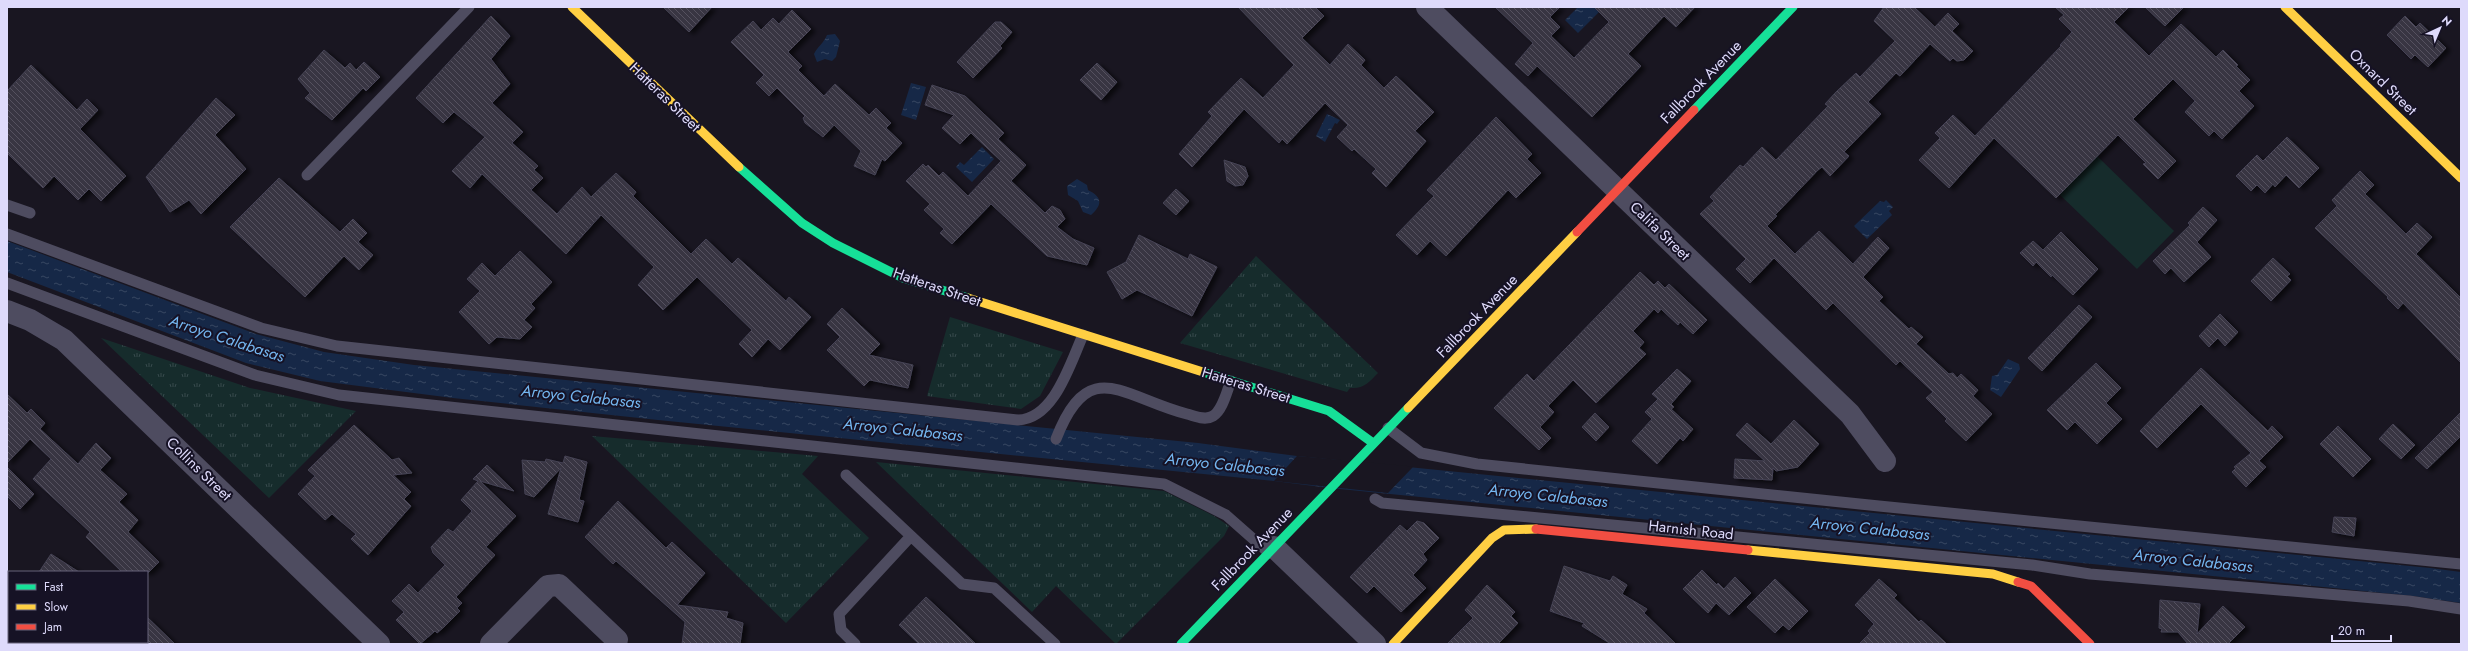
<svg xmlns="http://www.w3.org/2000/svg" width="2468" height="651" font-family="Jost,sans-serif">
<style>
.grass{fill:url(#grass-tufts)}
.green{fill:#162c2c}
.water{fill:url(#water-ripples)}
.pier{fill:#191621}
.building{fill:url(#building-back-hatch);stroke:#454354;filter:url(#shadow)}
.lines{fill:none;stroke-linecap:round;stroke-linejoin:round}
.lane{stroke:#4e4c60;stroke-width:11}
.street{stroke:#4e4c60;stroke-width:22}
.fast{stroke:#16e098;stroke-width:9}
.slow{stroke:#ffcf43;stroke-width:9}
.jam{stroke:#f24e42;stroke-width:9}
.labels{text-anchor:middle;stroke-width:4;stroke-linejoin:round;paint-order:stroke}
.street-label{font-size:15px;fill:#dedafb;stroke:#161225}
.water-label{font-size:16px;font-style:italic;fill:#74b6f0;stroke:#161225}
</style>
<defs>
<pattern id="grass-tufts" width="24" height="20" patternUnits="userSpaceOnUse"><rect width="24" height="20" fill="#162c2c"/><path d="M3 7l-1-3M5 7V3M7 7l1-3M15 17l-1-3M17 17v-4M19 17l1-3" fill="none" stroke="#374a4c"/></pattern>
<pattern id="water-ripples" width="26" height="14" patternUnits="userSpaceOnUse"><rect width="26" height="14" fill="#162847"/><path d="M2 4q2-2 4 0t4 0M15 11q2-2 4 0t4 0" fill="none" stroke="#374762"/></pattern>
<pattern id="building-back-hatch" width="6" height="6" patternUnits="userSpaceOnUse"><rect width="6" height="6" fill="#383442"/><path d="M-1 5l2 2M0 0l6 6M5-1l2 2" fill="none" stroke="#54515e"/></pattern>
<filter id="shadow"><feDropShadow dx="4.5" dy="2.5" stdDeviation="2" flood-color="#0009"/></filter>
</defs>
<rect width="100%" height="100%" fill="#191621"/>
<!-- grass -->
<path class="grass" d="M1256,256L1378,373C1369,382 1364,389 1350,388L1347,392L1180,343Z
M950,317L1063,352L1040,396L1021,409L927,396Z
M101,338L250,388L356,411L269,498Z
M592,436L818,456L802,474L869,538L786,623Z
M876,462L1164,491L1214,516L1229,526L1224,536L1116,644L1056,586L1032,612Z"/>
<!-- green -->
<path class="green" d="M2097,156L2174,231L2137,269L2059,194Z"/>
<!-- water -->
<path class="water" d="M1578,7L1603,8L1578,33L1565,20Z
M835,34L840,41L836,57L832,61L825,59L817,62L814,54C817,47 824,43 827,35Z
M911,83L926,87L916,120L901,115Z
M1327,114L1340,120L1337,124L1335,123L1325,142L1316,136Z
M982,147L994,159L972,182L956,167L960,162L964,165Z
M1077,179L1087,185L1088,190C1102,197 1103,204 1091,215L1083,212L1078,201L1068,195L1067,186Z
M1886,200L1893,207L1889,211L1892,215L1867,239L1854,226L1880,201L1884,202Z
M7,241L256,334L324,352L414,365L1198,443L1297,456L2430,568L2461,572V603L2413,596L1330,488L1274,481L658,420L453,398L320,381L246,363L7,272Z
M2008,359L2019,364L2020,369L2001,397L1990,390L1992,376L1997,375Z"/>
<!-- pier -->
<path class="pier" d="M1297,456L1407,466L1413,467L1388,493L1274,481Z"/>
<!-- building -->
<path class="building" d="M663,7H712L689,32Z
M1238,7H1315L1324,16L1302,38L1330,65L1348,44L1365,60L1361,65L1384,88L1396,76L1434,112L1415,131L1426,141L1386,187L1372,173L1376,169L1354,149L1352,151L1337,137L1348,125L1325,103L1287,144L1282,139L1279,143L1244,109L1192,167L1179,154L1212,116L1208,112L1241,78L1263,98L1294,65Z
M1495,7H1560L1550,17L1560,27L1551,36L1574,58L1609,22L1594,7H1695L1676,27L1664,16L1628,54L1641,66L1592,117L1537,66L1528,76L1515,64L1533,43Z
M1884,7H1914L1935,27L1948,13L1959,24L1952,31L1973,51L1964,60L1957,61L1953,58L1950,61L1930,44L1900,76L1896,73L1868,102L1881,114L1844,152L1849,156L1830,176L1822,167L1818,170L1775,215L1777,216L1767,226L1795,254L1819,231L1853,264L1878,237L1889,248L1863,277L1883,297L1879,301L1909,329L1911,327L1923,337L1916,344L1949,374L1953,373L1957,378L1961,374L1978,390L1973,396L1992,414L1966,441L1945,421L1947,419L1926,398L1933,392L1900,361L1896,365L1833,303L1826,310L1774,258L1750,283L1736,269L1746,259L1700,214L1714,201L1710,197L1740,165L1743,167L1762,147L1776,160L1828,106L1825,104L1836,92L1856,73L1860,77L1895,41L1874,21Z
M2055,7H2129L2114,22L2149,56L2181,24L2216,57L2223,50L2238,65L2236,66L2250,80L2239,91L2254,106L2222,139L2214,131L2209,136L2185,112L2195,101L2173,79L2133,119L2176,161L2158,179L2143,164L2146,163L2118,135L2056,198L1994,138L1949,188L1919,160L1940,138L1935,133L1953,115L1975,136L2061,46L2060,45L2072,32L2059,19L2064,15Z
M2145,7H2184L2165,26Z
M792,10L811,29L788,52L802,66L798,70L824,96L835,84L869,115L876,108L891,123L886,128L902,143L885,161L882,159L875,175L854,166L861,151L834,125L823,137L805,123L803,118L805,116L777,88L769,96L756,83L764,75L731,42L753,21L761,30L773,18L779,24Z
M491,16L510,36L491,59L510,84L492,103L523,132L512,143L538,166L534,170L543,178L531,190L557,214L582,187L591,197L616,173L636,192L633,196L691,254L706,239L732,264L738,258L786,301L789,297L811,317L780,350L768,339L752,357L739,344L752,330L697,277L663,310L638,285L654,267L601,215L566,254L482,174L470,188L452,171L485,137L454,112L443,123L416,98Z
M2405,16L2416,27L2420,23L2446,48L2428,67L2415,55L2411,59L2387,35Z
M995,22H1001L1012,32L1000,46L1002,48L973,78L957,62Z
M324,50L345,68L350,63L356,70L364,62L380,77L366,91L363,88L332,120L305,98L310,93L298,79Z
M1097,63L1117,82L1101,100L1080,80Z
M31,65L77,110L87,99L98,110L80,129L126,176L101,201L89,189L78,200L54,176L43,188L7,153V91Z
M932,85L965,96L1004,133L998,139L1026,165L1011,181L1045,213L1052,206L1060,210L1065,219L1057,227L1073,239L1094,248L1087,265L1047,256L991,204L952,244L940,233L944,229L924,210L930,204L906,181L923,164L926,167L928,165L939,176L943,172L968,196L1001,161L971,133L960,144L942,128L954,115L925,105Z
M216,98L235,115L215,135L246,169L201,214L189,200L170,212L146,177Z
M1496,117L1532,154L1527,159L1541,173L1516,198L1508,190L1446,256L1430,241L1417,255L1396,235L1434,196L1427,190Z
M2287,137L2319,168L2299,188L2286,175L2275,187L2273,184L2265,193L2257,185L2251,191L2236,176L2257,155L2263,161Z
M1224,160L1245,167L1248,176L1243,185L1235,186L1227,181Z
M2360,171L2374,185L2365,194L2406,234L2417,223L2432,237L2416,254L2461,298V363L2403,303L2398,309L2387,298L2388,297L2315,228L2337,206L2332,200Z
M279,178L340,232L353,219L367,233L358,242L373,255L359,270L344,256L305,297L230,227Z
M1176,189L1189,201L1176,215L1163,203Z
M2203,207L2217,220L2197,242L2211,257L2184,282L2171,268L2165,274L2153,261L2190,225L2188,223Z
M2061,232L2098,269L2073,295L2052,275L2051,277L2036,262L2033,266L2020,253L2033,241L2043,250Z
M1139,235L1188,259L1190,254L1217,267L1192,316L1137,290L1122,299L1107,272L1126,262Z
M520,251L552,282L531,304L535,308L524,320L532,327L520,339L497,337L489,344L459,312L480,291L467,279L482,263L495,276Z
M2273,258L2290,274L2287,276L2291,280L2271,301L2251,281Z
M1640,272L1654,285L1658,281L1665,288L1669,284L1707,320L1693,334L1680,322L1678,325L1661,309L1658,313L1654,309L1633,331L1644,342L1639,348L1646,354L1596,403L1573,380L1548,406L1554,412L1540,427L1551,438L1539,450L1494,408L1527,374L1534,381Z
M2079,305L2092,317L2042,371L2028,358Z
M842,308L880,344L869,355L913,365L908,388L870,380L864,386L827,350L840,337L827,324Z
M2220,314L2238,332L2225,346L2218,338L2209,347L2199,336Z
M2096,363L2121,388L2106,403L2122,419L2097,444L2075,422L2067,430L2047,410Z
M2201,368L2268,431L2272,426L2283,437L2259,461L2266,467L2246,487L2232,472L2236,468L2234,467L2251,453L2201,404L2157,448L2140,431Z
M1677,369L1691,381L1671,404L1674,407L1671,409L1693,429L1683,441L1680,438L1657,464L1632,441L1652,419L1645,412L1658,399L1652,394Z
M7,394L27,413L31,409L45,423L40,429L78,464L96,443L111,458L100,470L127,494L119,502L138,520L128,532L159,562L149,572H122L86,537L90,532L33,479L51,459L30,439L7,463Z
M2461,412V436L2427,469L2415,458Z
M1595,413L1609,427L1596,441L1582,427Z
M1794,420L1819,444L1798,467L1776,471L1773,468L1772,480L1734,478L1735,459L1765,461L1736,435L1747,423L1771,444Z
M2393,424L2415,445L2401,459L2379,439Z
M354,425L392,460L399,458L412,473L393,475L411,492L404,499L411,506L368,555L351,539L356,534L332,514L325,520L298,494L315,476L308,470Z
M2338,426L2371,459L2353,477L2320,444Z
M565,456L587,462L579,500L584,501L578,522L548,514L561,468L534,497L525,494L522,460L545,462L546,459L563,463Z
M487,465L514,491L480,481L516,516L486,547L495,555L456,597L462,603L457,608L460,611L444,627L437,633L435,631L420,644L396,620L404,612L392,601L409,584L418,593L445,565L433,553L431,547L448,529L453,532L472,511L461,500L478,481L473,479Z
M7,467L34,494L20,509L7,496Z
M618,501L666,548L672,542L705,573L677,605L728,612L726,618L743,623L740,644H682L685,622L623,567L616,561L613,564L585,537Z
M2334,517L2356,518L2354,536L2332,532Z
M1417,521L1424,523L1439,538L1423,554L1427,560L1413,575L1426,588L1401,612L1374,586L1367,593L1350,577L1400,525L1407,531Z
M51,554L79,572H39Z
M1564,566L1610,581L1613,576L1627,585L1622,594L1647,609L1644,613L1676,644H1611L1582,626L1584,623L1550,611Z
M1702,570L1717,585L1718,583L1724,589L1735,577L1751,593L1729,615L1716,603L1708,613L1683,589Z
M1775,579L1808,611L1789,630L1783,625L1775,633L1747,607Z
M1879,579L1897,595L1894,598L1919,622L1921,620L1947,644H1859L1870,633L1868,631L1874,624L1855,605Z
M1487,585L1515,612L1511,616L1518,623L1498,644H1447L1473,618L1465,610Z
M926,597L976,644H919L899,625Z
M2160,600L2200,604L2197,634L2223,606L2245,627L2228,644H2188L2178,632H2161L2162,629L2159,628Z
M147,617L175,644H147Z"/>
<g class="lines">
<!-- lane -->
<path class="lane" d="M307,175L469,7
M7,205L30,213
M7,234L261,328L337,346L1018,420C1054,419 1070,364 1083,335
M7,283L255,375L339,395L1164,484L1226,515L1269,553
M1388,428L1421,453L1477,464L1879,506L2461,564
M1056,439C1089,354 1122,397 1187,414C1195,416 1205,421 1213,416C1223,410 1227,390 1231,381
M846,475L911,536
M1375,499L1382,503L2032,565L2090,574L2409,601L2461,609
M855,644L841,630L839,614L911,536L962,584L994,588L1055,644"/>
<!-- street -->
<path class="street" d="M1427,7L1850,414L1885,461
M7,311L30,320L64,340L379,644
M1274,547L1375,644
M491,644L548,586L559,585L617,640"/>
<!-- fast -->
<path class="fast" d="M1694,110L1793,7
M739,167L802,223L833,243L903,278L968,298
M1203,372L1329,411L1373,443
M1181,644L1408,408"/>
<!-- slow -->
<path class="slow" d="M572,7L739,167
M2285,7L2461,178
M968,298L1203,372
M1408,408L1577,232
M1748,550L1993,574L2018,582
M1393,644L1492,538L1504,530L1536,529"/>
<!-- jam -->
<path class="jam" d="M1577,232L1694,110
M1536,529L1748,550
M2018,582L2031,586L2090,644"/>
</g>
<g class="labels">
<!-- street labels -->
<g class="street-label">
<text transform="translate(1701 82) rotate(-46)" y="5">Fallbrook Avenue</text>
<text transform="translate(2383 82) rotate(44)" y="5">Oxnard Street</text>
<text transform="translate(665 97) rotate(44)" y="5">Hatteras Street</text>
<text transform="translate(1660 231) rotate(44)" y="5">Califa Street</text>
<text transform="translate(937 287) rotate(19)" y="5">Hatteras Street</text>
<text transform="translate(1477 316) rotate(-46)" y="5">Fallbrook Avenue</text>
<text transform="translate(1246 385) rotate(17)" y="5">Hatteras Street</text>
<text transform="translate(199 469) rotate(44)" y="5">Collins Street</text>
<text transform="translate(1691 530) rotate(6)" y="5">Harnish Road</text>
<text transform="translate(1252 549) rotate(-46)" y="5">Fallbrook Avenue</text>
</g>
<!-- water labels -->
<g class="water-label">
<text transform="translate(227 338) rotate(18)" y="6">Arroyo Calabasas</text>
<text transform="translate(581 396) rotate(6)" y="6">Arroyo Calabasas</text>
<text transform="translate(903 429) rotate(6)" y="6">Arroyo Calabasas</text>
<text transform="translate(1225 464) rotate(6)" y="6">Arroyo Calabasas</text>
<text transform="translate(1548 495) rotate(6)" y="6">Arroyo Calabasas</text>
<text transform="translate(1870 528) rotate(6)" y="6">Arroyo Calabasas</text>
<text transform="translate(2193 560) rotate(6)" y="6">Arroyo Calabasas</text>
</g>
</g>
<!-- border -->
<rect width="2468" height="651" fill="none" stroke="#dedafb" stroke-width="16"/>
<!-- legend -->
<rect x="8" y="571" width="140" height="72" fill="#161225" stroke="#66627b"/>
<rect x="16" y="584" width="20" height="6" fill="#16e098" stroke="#66627b"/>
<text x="44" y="591" font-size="12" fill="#dedafb">Fast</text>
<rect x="16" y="604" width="20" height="6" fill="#ffcf43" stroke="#66627b"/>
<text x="44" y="611" font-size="12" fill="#dedafb">Slow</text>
<rect x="16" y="624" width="20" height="6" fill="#f24e42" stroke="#66627b"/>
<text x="44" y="631" font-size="12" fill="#dedafb">Jam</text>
<!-- north arrow -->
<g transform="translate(2440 28) rotate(44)" stroke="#161225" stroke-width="3" paint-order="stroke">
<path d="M0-3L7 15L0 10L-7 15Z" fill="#dedafb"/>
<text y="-6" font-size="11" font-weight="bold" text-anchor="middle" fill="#dedafb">N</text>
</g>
<!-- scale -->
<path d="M2332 635v6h59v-6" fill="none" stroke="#dedafb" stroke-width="2"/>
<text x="2338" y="635" font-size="12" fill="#dedafb" stroke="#161225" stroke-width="3" paint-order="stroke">20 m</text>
</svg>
